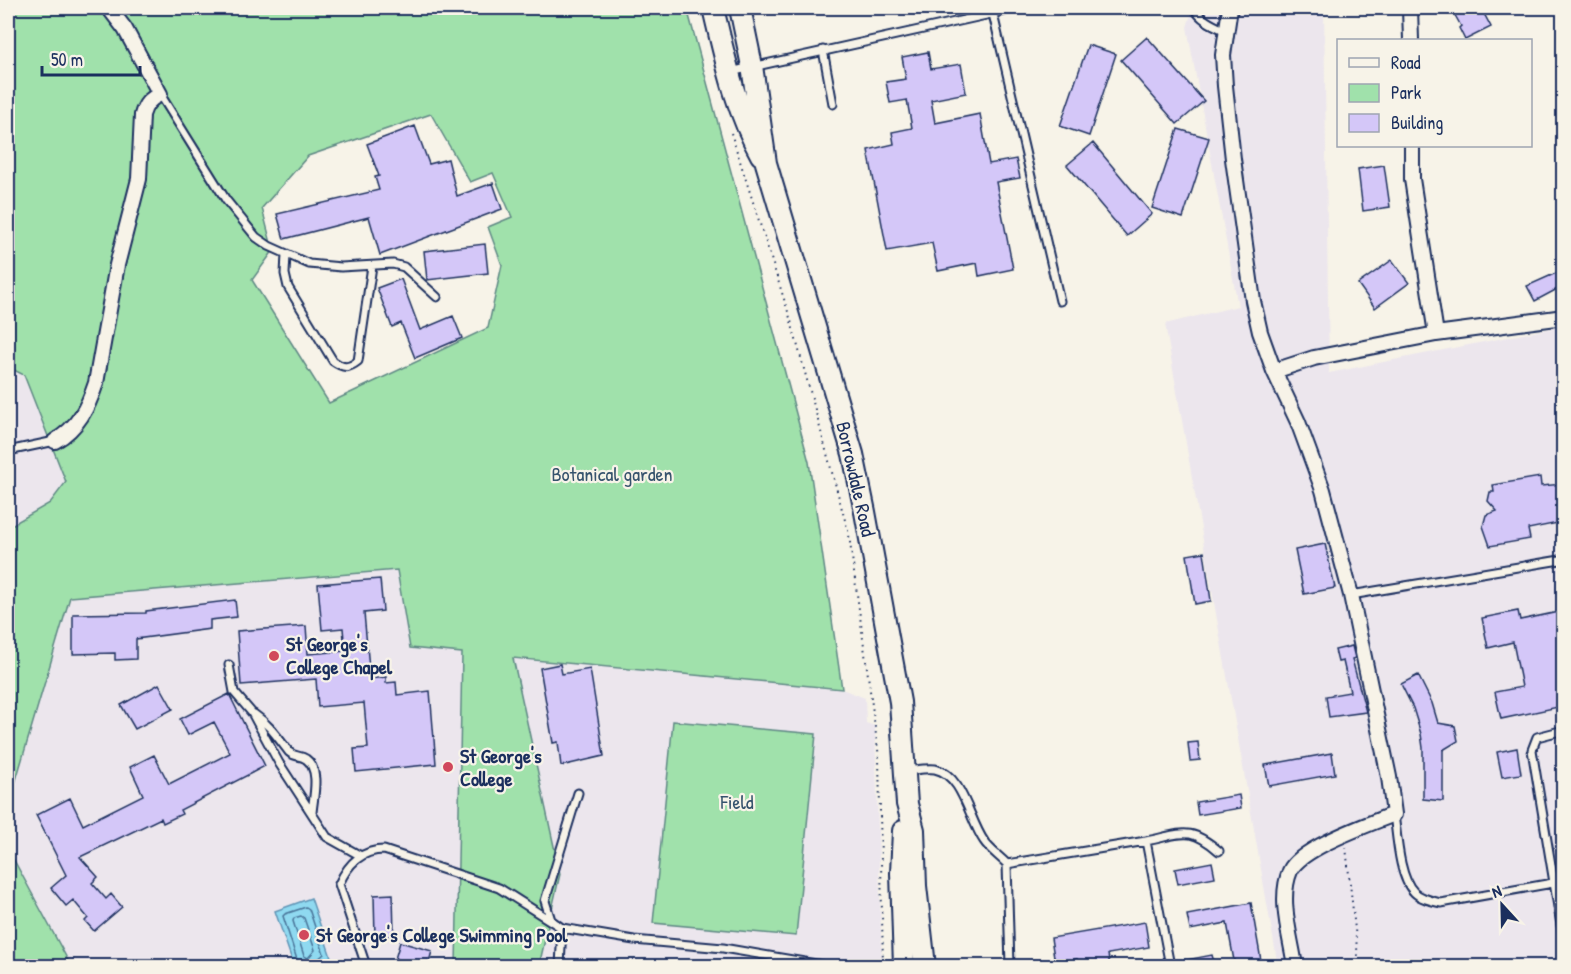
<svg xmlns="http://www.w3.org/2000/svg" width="1571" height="974" font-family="'Patrick Hand',sans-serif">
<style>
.built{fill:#ece6ed}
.green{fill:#a0e1ab;stroke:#5e8884;stroke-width:1.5;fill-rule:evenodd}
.water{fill:#8fd9f0;stroke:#6195b6;stroke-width:1.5}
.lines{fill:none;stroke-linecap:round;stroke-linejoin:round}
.shore{stroke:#497398;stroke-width:1.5}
.building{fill:#d4c7f8;stroke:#1b2f5e;stroke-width:1.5}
.lane-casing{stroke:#1b2f5e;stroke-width:11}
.street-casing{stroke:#1b2f5e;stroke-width:18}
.secondary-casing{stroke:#1b2f5e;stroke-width:24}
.path{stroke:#1b2f5e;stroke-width:2;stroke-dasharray:1.5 4.5;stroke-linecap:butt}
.lane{stroke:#f7f3e8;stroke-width:7}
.street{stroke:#f7f3e8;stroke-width:14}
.secondary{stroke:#f7f3e8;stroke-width:20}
.poi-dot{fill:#d1495b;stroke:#f7f3e8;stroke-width:2}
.labels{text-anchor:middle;stroke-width:4.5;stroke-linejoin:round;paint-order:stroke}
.park-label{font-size:20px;fill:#36536d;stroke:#f7f3e8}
.street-label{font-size:20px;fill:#1b2f5e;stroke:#f7f3e8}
.poi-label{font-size:20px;font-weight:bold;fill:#1b2f5e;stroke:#f7f3e8;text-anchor:start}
</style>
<rect width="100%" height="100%" fill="#f7f3e8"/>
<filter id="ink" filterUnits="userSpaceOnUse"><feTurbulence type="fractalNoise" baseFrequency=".0167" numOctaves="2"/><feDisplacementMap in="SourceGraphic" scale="12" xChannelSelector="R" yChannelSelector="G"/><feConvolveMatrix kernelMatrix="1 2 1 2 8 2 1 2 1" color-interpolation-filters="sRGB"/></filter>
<g filter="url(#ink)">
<!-- built -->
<path class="built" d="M1193,8H1324L1329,373L1563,326V966H1278L1165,324L1238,306L1187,27Z
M8,367L23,375L67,482L50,503L8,527Z
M398,570L727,678L842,689L865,698L866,723L875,726L882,966H8V807L70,597Z"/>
<!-- green -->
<path class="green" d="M8,8H687L809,462L842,689L513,658L560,874L539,966H456L462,653L410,648L397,570L70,597L8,807V527L50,503L66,482L24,375L8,367ZM431,114L470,182L493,173L512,217L488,227L502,265L488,328L329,403L252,280L273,251L262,208L308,156Z
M673,721L816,734L796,936L653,923Z
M8,849L71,966H8Z"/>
<!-- water -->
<path class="water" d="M311,898L332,960L313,966H294L275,911Z"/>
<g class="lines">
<!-- shore -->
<path class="shore" d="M301,916L304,918L315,950L308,958L304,956L293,921L294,918Z
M299,966L283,916L285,914L306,907L309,909L324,954L316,961L315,966"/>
</g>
<!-- building -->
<path class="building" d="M1451,8H1481L1491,27L1465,40L1459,28L1461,26Z
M1147,37L1204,101L1177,124L1121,60Z
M1088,45L1116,54L1089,136L1060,126Z
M928,52L931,69L961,64L966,93L931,100L935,123L980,114L989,164L1016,159L1020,178L996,182L1013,269L979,276L977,263L938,271L932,243L887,251L868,150L894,144L892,132L912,128L907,100L890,103L886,82L906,79L902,57Z
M415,126L429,164L448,159L457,196L493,183L502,209L380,255L369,217L284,239L277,214L379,190L375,177L379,176L367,144Z
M1178,129L1209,138L1183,218L1152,208Z
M1093,143L1152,214L1127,236L1067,165Z
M1384,165L1390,207L1363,211L1358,169Z
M485,244L488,273L427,280L424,251Z
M1392,260L1409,283L1375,308L1358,284Z
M1563,270V286L1535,301L1527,286Z
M401,279L420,330L453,316L462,338L415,358L401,323L392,327L377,288Z
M1540,477L1541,486L1563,484V522L1528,529L1530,539L1490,546L1483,526L1486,515L1497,511L1488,501L1490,492H1494L1493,485Z
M1325,544L1335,588L1304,594L1295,550Z
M1204,552L1211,601L1195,604L1187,555Z
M380,579L383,611L364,613L370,679L386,677V683L396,682L397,695L430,691L436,764L356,772L354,749L368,748L364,703L318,707L316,679L241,685L237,631L306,626L308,654L345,651L343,628L322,630L318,584Z
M235,600L237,617L210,620V629L136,639V659L115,660V653L73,654V614L146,613V611Z
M1518,611L1520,620L1563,611V706L1501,719L1495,692L1522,687L1513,642L1488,648L1482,618Z
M1352,646L1355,658L1352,659L1366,712L1329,717L1326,696L1350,692L1343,661L1338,662L1335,650Z
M560,664L562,674L590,669L604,756L561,766L558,742L553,743L540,668Z
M1418,675L1432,703L1438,723L1455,726L1458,741L1443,750V801L1423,799V748L1421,734L1413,708L1401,684Z
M159,684L173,709L135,729L121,705Z
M229,694L265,766L180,810L182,814L163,823L161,818L80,857L98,877L92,883L106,899L111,894L122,907L94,931L85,921L88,918L73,900L66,906L51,888L66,875L36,815L70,798L83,825L143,795L130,767L154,755L169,784L230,753L214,722L188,735L180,719Z
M1198,742L1200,760L1190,761L1188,743Z
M1517,748L1521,774L1502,777L1497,752Z
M1332,753L1335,774L1269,786L1265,765Z
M1239,795L1241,808L1198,815L1196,802Z
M1212,862L1215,877L1178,884L1175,869Z
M393,894L394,936L375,937L374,895Z
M1251,903L1262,966H1235L1227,923L1190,930L1187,915Z
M1145,922L1149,947L1108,954L1110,966H1078L1077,959L1055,963L1051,938Z
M400,942L432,951L428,966L395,959Z
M1212,955L1215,966H1181V961Z"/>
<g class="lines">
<defs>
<path id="lane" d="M1194,8C1201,20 1213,25 1226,31
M993,14L1060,301
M823,50L833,104
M730,72L1018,8
M160,94L226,200L256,237L269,246L309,264L341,267L393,264L404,267L437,297
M286,254L285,274L288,287L333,361C343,368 348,369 358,361L372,266
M8,451L55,441
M1351,595L1560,560
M229,665L234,692L252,713L279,763L327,837L361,856
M254,714C269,724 278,738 289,752C294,757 300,755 306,759C321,770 313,798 312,813
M1564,730L1537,737L1532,750L1564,943
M907,771C916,770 927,768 935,769C963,775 969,820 984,841C989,849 999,856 1007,864L1146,841
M1394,814C1397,835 1399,878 1414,892C1421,899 1432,901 1441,903L1564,881
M1007,864L1010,966
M366,966L339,884C348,864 361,850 384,850L499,888L562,928L634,940L723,948L828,966
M560,966L562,928L551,920L545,901L578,793
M1170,966L1146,841C1182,834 1189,825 1219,851"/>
<path id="street" d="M1230,8L1223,55L1225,86L1233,159L1253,301L1260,332L1274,371L1298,422L1323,490L1351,595L1389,777L1394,814C1370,824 1300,848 1290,871C1278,899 1291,938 1295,966
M1410,8L1411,40
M1412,146V179L1436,334
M1274,371L1314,358L1436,334L1564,317
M55,441C78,428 88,407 96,383L117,265L139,179L142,115C145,104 150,99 160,94L125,29L109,8"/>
<path id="secondary" d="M713,8C725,58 735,109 761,155
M740,8L752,66L766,163L853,454L865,512L900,702L907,804L914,830L916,886L925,966
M903,831L901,873L904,966"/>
</defs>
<!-- lane casing -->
<use href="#lane" class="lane-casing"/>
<!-- street casing -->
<use href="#street" class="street-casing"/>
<!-- secondary casing -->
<use href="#secondary" class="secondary-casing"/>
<!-- path -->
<path class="path" d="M731,133L791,321L849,535L879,757L883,966
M1346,847L1359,966"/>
<!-- lane -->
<use href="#lane" class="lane"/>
<!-- street -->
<use href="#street" class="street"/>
<!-- secondary -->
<use href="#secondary" class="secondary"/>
</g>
</g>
<!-- markers -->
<g class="poi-dot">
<circle cx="274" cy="656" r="6"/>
<circle cx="448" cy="767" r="6"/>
<circle cx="304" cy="935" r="6"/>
</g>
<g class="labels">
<!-- park labels -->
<g class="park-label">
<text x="612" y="481">Botanical garden</text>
<text x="737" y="809">Field</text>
</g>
<!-- street labels -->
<g class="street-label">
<text transform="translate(856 479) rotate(77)" y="7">Borrowdale Road</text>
</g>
<!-- poi labels -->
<g class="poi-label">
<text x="286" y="651">St George's<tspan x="286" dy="23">College Chapel</tspan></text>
<text x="460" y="763">St George's<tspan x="460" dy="23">College</tspan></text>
<text x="316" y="942">St George's College Swimming Pool</text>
</g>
</g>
<!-- margin -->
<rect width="1571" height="974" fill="none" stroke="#f7f3e8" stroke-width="30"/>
<rect x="15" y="15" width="1541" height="944" fill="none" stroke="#1b2f5e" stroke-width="2" filter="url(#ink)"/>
<!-- legend -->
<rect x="1337" y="39" width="195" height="108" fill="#f7f3e8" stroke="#9fa5b1" stroke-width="1.5"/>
<rect x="1349" y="58" width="30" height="9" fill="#f7f3e8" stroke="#9fa5b1" stroke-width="1.5"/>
<text x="1391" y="69" font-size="18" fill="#1b2f5e">Road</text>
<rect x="1349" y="84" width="30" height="18" fill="#a0e1ab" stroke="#9fa5b1" stroke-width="1.5"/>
<text x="1391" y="99" font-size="18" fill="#1b2f5e">Park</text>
<rect x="1349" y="114" width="30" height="18" fill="#d4c7f8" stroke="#9fa5b1" stroke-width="1.5"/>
<text x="1391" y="129" font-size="18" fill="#1b2f5e">Building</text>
<!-- north arrow -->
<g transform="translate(1502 905) rotate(338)" stroke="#f7f3e8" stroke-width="4.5" paint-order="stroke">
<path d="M0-4.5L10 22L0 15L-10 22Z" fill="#1b2f5e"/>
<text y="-9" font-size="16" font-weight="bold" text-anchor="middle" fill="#1b2f5e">N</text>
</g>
<!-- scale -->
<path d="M42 66v9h98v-9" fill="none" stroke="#1b2f5e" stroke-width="3"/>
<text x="51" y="66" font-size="18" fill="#1b2f5e" stroke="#f7f3e8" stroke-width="4.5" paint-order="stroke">50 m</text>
</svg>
